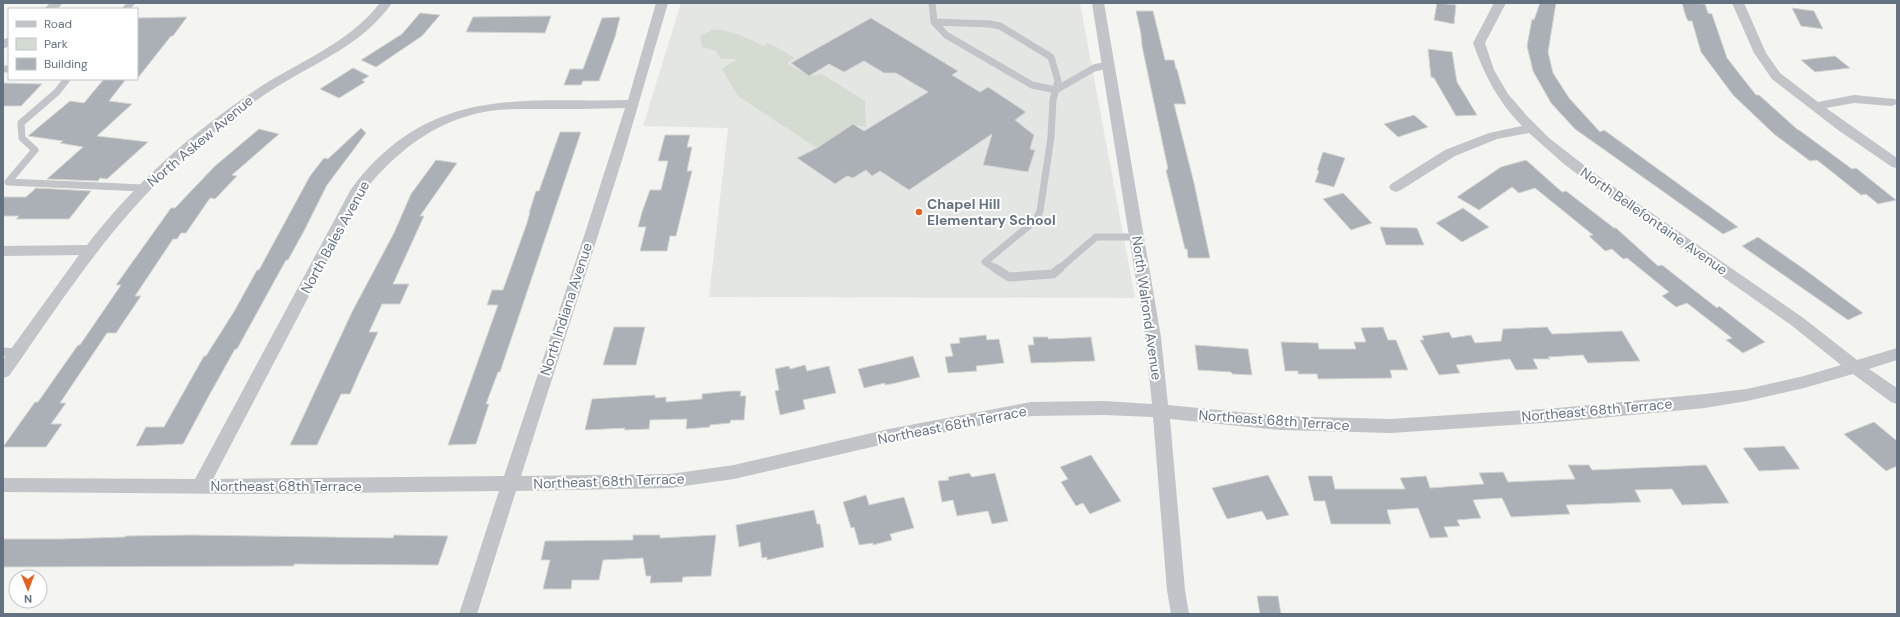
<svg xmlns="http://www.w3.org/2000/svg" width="1900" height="617" font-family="'DM Sans',sans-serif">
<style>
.built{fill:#e4e6e3}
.green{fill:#d4dbd1}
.building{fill:#aab0b6;stroke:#d5d5d3}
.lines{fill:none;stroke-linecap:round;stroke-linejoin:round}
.lane-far1{stroke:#c1c4c8;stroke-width:7}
.lane{stroke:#c1c4c8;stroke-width:9}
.street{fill:#c1c4c8;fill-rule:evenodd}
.poi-dot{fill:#e5611f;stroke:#fff;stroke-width:1.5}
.labels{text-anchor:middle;stroke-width:4;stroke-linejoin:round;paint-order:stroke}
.street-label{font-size:14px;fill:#637181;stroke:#fff}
.poi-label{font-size:14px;font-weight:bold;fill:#637181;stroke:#fff;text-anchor:start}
</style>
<rect width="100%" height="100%" fill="#f4f4f0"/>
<!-- built -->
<path class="built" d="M681,3H1080L1135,298L709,297L728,128L643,126Z"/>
<!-- green -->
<path class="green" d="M714,29C732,31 747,37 763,46L769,43L795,58L787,63L809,76L822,74L865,101L866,127L853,124L817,148L738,96L722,69L737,59H721L716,51L702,47L700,36Z"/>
<!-- building -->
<path class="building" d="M1437,3L1456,5L1454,24L1434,20Z
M1540,3H1556L1548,52L1553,73L1569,98L1600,132L1604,130L1738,227L1723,234L1575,129L1551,103L1533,71L1527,46L1532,19L1534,20Z
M1682,3L1705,4L1708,13L1712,14L1727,58L1756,95H1759L1798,130H1799L1852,169L1856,168L1896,200L1878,204L1866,194L1861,195L1817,160L1810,161L1774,134L1733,95L1701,52L1692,21H1688L1686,17Z
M1792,8L1814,11L1823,29L1801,26Z
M1136,11H1153L1165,60H1174L1176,69H1177L1186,104H1174L1194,183L1210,258H1188L1187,249H1185L1166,170L1168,169L1142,46L1141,34Z
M420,13L440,15L422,36L376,67L361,60L402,34Z
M551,16L545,33L466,32L473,17Z
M187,17L173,36H171L137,79V18Z
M620,17L615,37L599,81H583L581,85H564L570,69H583L602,18Z
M871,18L958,71L952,75L980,92L988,87L1026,112L1015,120L1034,135L1030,149L1035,150L1028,172L983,165L992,134L909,190L880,171L872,176L866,170L853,178L847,176L835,184L797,158L817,148L853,124L864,131L928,92L896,73H884L864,61L844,72L829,64L809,76L791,63Z
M1428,49L1452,52L1457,82L1477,115L1456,116L1434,78L1431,77Z
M1835,56L1850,68L1815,72L1801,60Z
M353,68L369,76L362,80L365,82L339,98L320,89Z
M104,79H126L109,101L132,104L97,136L148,142L107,179L100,178L98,181L47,179L83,147L60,143L63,141L28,136L70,101L84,103Z
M3,83L42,84L21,106H3Z
M1414,115L1428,127L1398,137L1384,124Z
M361,128L366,133L327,185L304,231L288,260H286L237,349H235L206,401L183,444L136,446L146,427H164L204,356H206L235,310L257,270H259L310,176L324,158L328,159Z
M259,129L279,134L232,175L237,176L215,199L210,198L186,233H181L177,239H173L135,296H141L116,333H107L60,403H66L51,424H62L46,447H3L35,402H38L78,345H80L121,285H116L171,208H175L215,166Z
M560,132H581L500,372H498L486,404H489L476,444L448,445L498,305H487L492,290H503L527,223L530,212L529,213L536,191H539Z
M665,135H690L687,147H692L687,171H692L676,236H670L667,251H640L646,227H638L642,212L650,190H661L668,161H658Z
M1323,152L1345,158L1334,187L1315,182L1319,171L1317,170Z
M436,160L457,163L420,216H424L393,284H409L400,304H382L369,332H378L359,373L350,394H341L317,445H290L352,312L394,233L411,194Z
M1526,160L1562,192L1566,191L1614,228H1616L1658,266L1662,265L1717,308L1719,306L1765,342L1743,353L1726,340L1732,338L1687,303L1676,307L1662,296L1669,292L1627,258L1623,259L1612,249L1605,251L1589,236L1593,235L1535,188L1519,193L1512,187L1479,210L1457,197L1501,167Z
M36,188L91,191L69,219H16L19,216H3V197H26Z
M1343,193L1372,223L1351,230L1323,199Z
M1463,208L1489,227L1462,242L1436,223Z
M1380,227L1417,228L1424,245H1386Z
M1758,237L1804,269L1863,313L1848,320L1742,246Z
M614,327H645L636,365H603Z
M1383,327L1388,340H1396L1408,370H1390L1392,378L1318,379L1317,374H1298V371H1285L1281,342L1318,343L1319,349H1356L1354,342H1366L1361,328Z
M1547,327L1552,334L1622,331L1640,361L1588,363L1583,355L1548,357L1550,359H1533L1538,369L1516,370L1510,359L1456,365L1460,373L1439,375L1420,340H1424L1422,336L1449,332L1452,338L1471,335L1475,343L1501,341L1503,329Z
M986,335L987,340L999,339L1004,363L976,366L977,371L948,373L945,357L953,356L950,344L960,343L959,338Z
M1033,337H1048V339L1091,337L1095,361L1031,363L1028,345H1034Z
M1195,345L1248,349L1252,375L1232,374L1231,372L1198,370Z
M913,356L920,377L896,383L885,385V383L864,388L858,369Z
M805,365L807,371L829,366L836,393L803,400L805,409L780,415L775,391L779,390L775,369L789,366L790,369Z
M731,391H741L740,396H746L744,420H731L730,423L710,425V427L686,429L687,419L650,420L649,429L624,430L625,428L585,430L592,399L655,395V398L666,397V402L702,399V394Z
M1874,422L1897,441V466L1886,471L1844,434Z
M1784,446L1800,469L1759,471L1743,448Z
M1091,455L1121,501L1090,514L1083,503L1076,506L1061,482L1068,479L1060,467Z
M1568,465H1589L1592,470L1706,465L1729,503L1682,505L1672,489L1635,490L1641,502L1566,505L1570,514L1511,517L1502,498L1473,500L1481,518L1457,520L1460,526L1444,527L1448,537L1430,538L1418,508L1387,510L1391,524H1331L1325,501H1314L1308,476H1332L1335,489H1405L1400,478L1426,476L1430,488L1484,484L1479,473L1503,472L1508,482L1575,479Z
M969,473L972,477L995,473L1008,521L992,524L988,511L957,516L953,500L942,502L938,481L949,480L948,477Z
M1268,475L1289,515L1267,520L1262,511L1227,519L1212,488Z
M866,495L869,505L904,497L914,528L890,534L892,540L873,545V543L859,545L854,527L851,528L843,502Z
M814,510L817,524H820L824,547L767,560V557L762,558L760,542L739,547L736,525Z
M191,535L393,538L394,535L448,536L438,565L294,564V566L3,567V539H61L125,537L126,536Z
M633,535H660V538L716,535L711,576L683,577L682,582L650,583L651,576H646L643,558L603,560L599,580H572L571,589H543L550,560H541L545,541L633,540Z
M1257,596H1278L1281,614H1260Z"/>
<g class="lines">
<!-- lane-far1 -->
<path class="lane-far1" d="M932,3L934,22L946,35L1032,85L1056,90L1094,68L1108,65
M126,9L131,3
M934,22L990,24L1000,26L1051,57L1058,81L1053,100L1051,137L1040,211L1036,220L985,262L996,269
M3,69H9
M67,79L57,92L21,123L22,138L35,150L8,182L143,188
M1059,269L1096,237H1137"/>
<!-- lane -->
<path class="lane" d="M995,268L1009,277L1053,274L1060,268
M3,352L17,353"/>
<!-- street -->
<path class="street" d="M50,3H63L57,9H44Z
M380,3H392C363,44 319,61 278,86C251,103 225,123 200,144C119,210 68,292 9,376L3,378V360L79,255L3,256V246L87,245C134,184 190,134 254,91C297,62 347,45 380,3Z
M656,3H668L623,157L521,476L670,474L734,465L889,429L1031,402L1104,401L1152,404L1145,337L1092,3H1104L1161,337L1168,405L1280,416L1391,419L1558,408L1705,394L1747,389L1804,376L1841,365L1791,325L1589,183L1564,164L1529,133L1497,139L1455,156L1401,190L1396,192L1391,190L1389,187L1391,184L1445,150L1489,133L1522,126C1498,102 1484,74 1473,43L1494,3H1506L1485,43L1494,70L1508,94L1527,116L1549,138L1598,176L1802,317L1857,360L1897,348V360L1869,369L1897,388V404L1891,402L1853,374L1804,388L1747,401L1705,408L1558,422L1391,433L1280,430L1170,419L1185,590L1189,614H1171L1167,590L1153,417L1104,415L1031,416L889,443L734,479L670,488L516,491L477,614H459L499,491L247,494L3,492V478L195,479L350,191C360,176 373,162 387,150C459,88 540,103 628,100ZM625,108L585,233L504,476L213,479L363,193C396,150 441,116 497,110C509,109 521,109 533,109C564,109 595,109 625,108Z
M1732,3H1744L1766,53L1780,73L1818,102L1854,95L1895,99L1897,102L1895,105L1891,106L1854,103L1826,108L1897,158V168L1892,167L1838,130L1772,79L1754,53Z
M9,37V46L3,49V40Z"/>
</g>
<!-- markers -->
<circle class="poi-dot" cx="919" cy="212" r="4"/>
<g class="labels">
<!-- street labels -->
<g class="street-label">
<text transform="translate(200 141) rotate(-40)" y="5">North Askew Avenue</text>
<text transform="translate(1654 221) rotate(35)" y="5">North Bellefontaine Avenue</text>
<text transform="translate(335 237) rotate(-61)" y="5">North Bales Avenue</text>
<text transform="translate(1147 308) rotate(82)" y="5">North Walrond Avenue</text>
<text transform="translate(566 309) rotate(-72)" y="5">North Indiana Avenue</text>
<text transform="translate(1597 410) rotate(-5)" y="5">Northeast 68th Terrace</text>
<text transform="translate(1274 420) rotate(4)" y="5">Northeast 68th Terrace</text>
<text transform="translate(952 425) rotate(-11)" y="5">Northeast 68th Terrace</text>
<text transform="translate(609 481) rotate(-2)" y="5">Northeast 68th Terrace</text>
<text x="286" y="491">Northeast 68th Terrace</text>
</g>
<!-- poi labels -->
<g class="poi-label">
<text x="927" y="209">Chapel Hill<tspan x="927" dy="16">Elementary School</tspan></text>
</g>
</g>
<!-- border -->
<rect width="1900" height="617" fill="none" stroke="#637181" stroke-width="8"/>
<!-- legend -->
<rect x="8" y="8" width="130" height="72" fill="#ffffff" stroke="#c1c6cd"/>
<rect x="16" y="21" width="20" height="6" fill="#c1c4c8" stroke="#c1c6cd"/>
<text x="44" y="28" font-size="12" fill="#637181">Road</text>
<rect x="16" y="38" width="20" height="12" fill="#d4dbd1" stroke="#c1c6cd"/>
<text x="44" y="48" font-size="12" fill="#637181">Park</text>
<rect x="16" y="58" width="20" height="12" fill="#aab0b6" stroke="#c1c6cd"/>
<text x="44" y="68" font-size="12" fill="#637181">Building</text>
<!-- north arrow -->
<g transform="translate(28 589) rotate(179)"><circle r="19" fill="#ffffff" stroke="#c1c6cd"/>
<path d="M0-3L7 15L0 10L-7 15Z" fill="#e5611f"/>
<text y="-6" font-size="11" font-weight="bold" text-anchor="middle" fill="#637181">N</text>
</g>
</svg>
